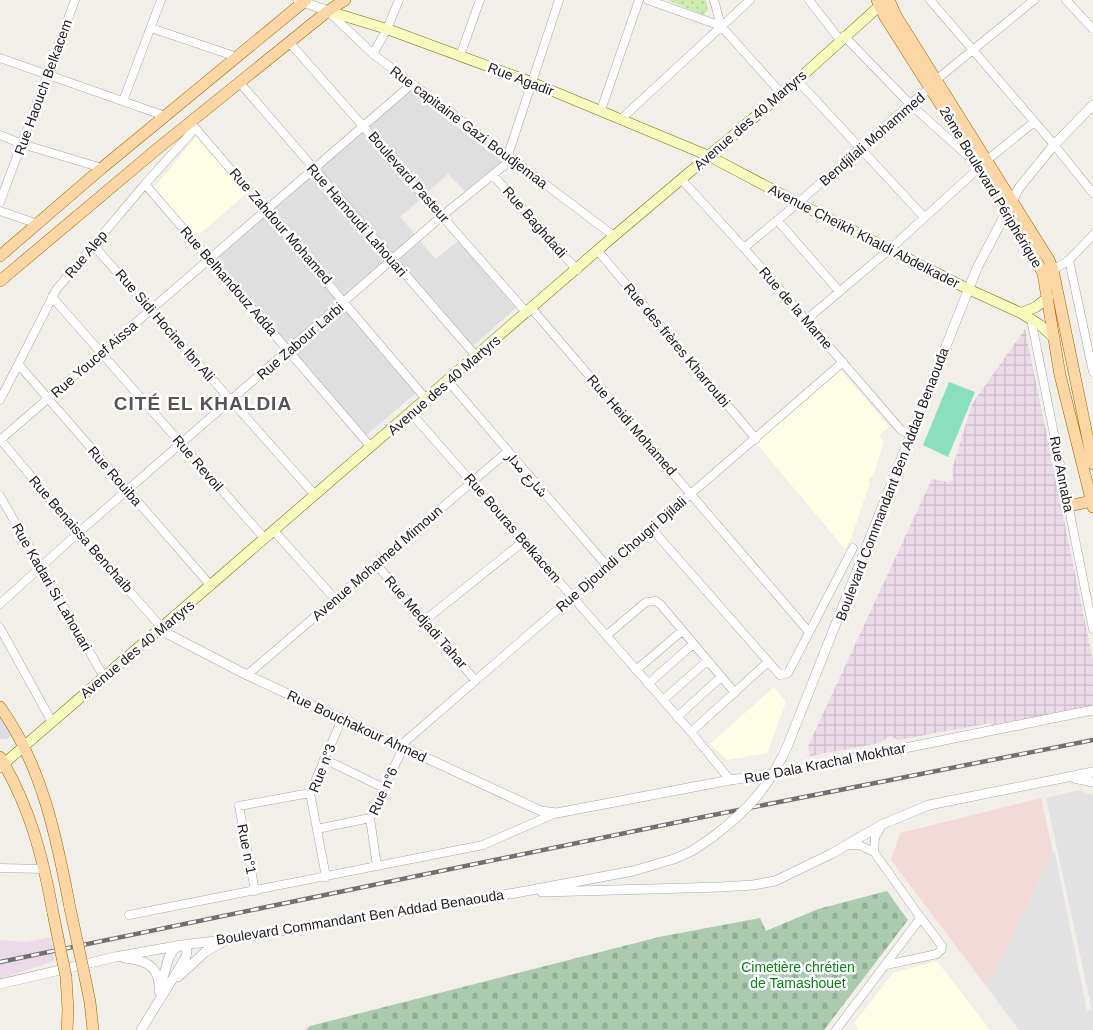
<svg xmlns="http://www.w3.org/2000/svg" width="1093" height="1030" font-family="Helvetica,Vazirmatn,sans-serif">
<style>
.residential{fill:#e0dfdf}
.commercial{fill:#f2dad9}
.industrial{fill:url(#industrial-grid)}
.education{fill:#ffffe5}
.railway{fill:#ebdbe8}
.cemetery{fill:url(#cemetery-stones)}
.garden{fill:url(#garden-dots)}
.pitch{fill:#88e0be}
.parking{fill:#e2e2e2}
.plaza{fill:#dddde8}
.lines{fill:none;stroke-linecap:round;stroke-linejoin:round}
.minor-casing{stroke:#a9a9a9;stroke-width:9}
.tertiary-casing{stroke:#a9a9a9;stroke-width:10}
.secondary-casing{stroke:#707d05;stroke-width:11}
.primary-casing{stroke:#a06b00;stroke-width:12}
.minor{stroke:#fff;stroke-width:8}
.tertiary{stroke:#fff;stroke-width:9}
.secondary{stroke:#f7fabf;stroke-width:10}
.primary{stroke:#fcd6a4;stroke-width:11}
.rail-casing{stroke:#707070;stroke-width:4.5}
.rail{stroke:#fff;stroke-width:2.5;stroke-dasharray:8;stroke-linecap:butt}
.tertiary-bridge-casing{stroke:#a9a9a9;stroke-width:10;stroke-linecap:butt}
.primary-bridge-casing{stroke:#a06b00;stroke-width:12;stroke-linecap:butt}
.tertiary-bridge{stroke:#fff;stroke-width:9}
.primary-bridge{stroke:#fcd6a4;stroke-width:11}
.labels{text-anchor:middle;stroke-width:5;stroke-linejoin:round;paint-order:stroke}
.street-label{font-size:14px;fill:#222;stroke:#fff}
.park-label{font-size:14px;fill:#0c8416;stroke:#fff}
.district-label{font-size:19px;font-weight:bold;letter-spacing:1px;fill:#555;stroke:#fff}
</style>
<defs>
<pattern id="industrial-grid" width="8" height="8" patternUnits="userSpaceOnUse" patternTransform="scale(1.25)"><rect width="8" height="8" fill="#ebdbe8"/><path d="M0 4h8M4 0v8" fill="none" stroke="#c9bcc7"/></pattern>
<pattern id="cemetery-stones" width="16" height="16" patternUnits="userSpaceOnUse" patternTransform="scale(1.25)"><rect width="16" height="16" fill="#aacbaf"/><path d="M2 7V4a2 2 0 0 1 4 0v3zM10 15v-3a2 2 0 0 1 4 0v3z" fill="#92ae96"/></pattern>
<pattern id="garden-dots" width="8" height="8" patternUnits="userSpaceOnUse" patternTransform="scale(1.25)"><rect width="8" height="8" fill="#cdebb0"/><path d="M2 2h.1M6 6h.1" fill="none" stroke="#b0c997" stroke-width="1.8" stroke-linecap="round"/></pattern>
</defs>
<rect width="100%" height="100%" fill="#f2efe9"/>
<!-- residential -->
<path class="residential" d="M409,90L502,161L465,191L448,174L427,193L369,125Z
M364,131L421,199L400,217L416,235L393,255L320,169Z
M313,175L386,260L345,296L271,211Z
M266,216L338,302L288,345L215,260Z
M419,240L436,259L458,241L516,308L473,346L397,260Z
M344,308L416,393L365,436L293,351Z"/>
<!-- commercial -->
<path class="commercial" d="M1041,798L1053,852L993,977L986,986L891,860L900,833Z"/>
<!-- industrial -->
<path class="industrial" d="M1025,329L1093,661V706L992,725L990,723L898,740L890,736L880,743L810,756L808,746L932,479L948,482L953,480L952,469L972,404Z"/>
<!-- education -->
<path class="education" d="M197,136L248,192L196,237L152,190Z
M840,369L889,427L879,435L884,442L873,475L868,480L870,483L850,541L845,549L757,444L761,439Z
M774,687L786,702L767,753L727,760L710,744Z
M937,961L990,1030H857L858,1028L854,1023L893,973Z"/>
<!-- railway -->
<path class="railway" d="M51,937L54,961L0,979V940L26,942Z"/>
<!-- cemetery -->
<path class="cemetery" d="M887,891L908,920L824,1030H306L310,1026L659,937L760,918L766,931L818,909Z"/>
<!-- garden -->
<path class="garden" d="M667,0H706L708,10L703,15Z"/>
<!-- pitch -->
<path class="pitch" d="M949,382L975,392L948,457L923,445Z"/>
<!-- parking -->
<path class="parking" d="M1080,790L1093,796V1030H1019L986,986L993,977L1053,852L1055,853L1087,1011L1092,1010L1046,798Z"/>
<!-- plaza -->
<path class="plaza" d="M0,713L11,730L10,736L7,739H0Z"/>
<g class="lines">
<defs>
<path id="minor" d="M648,0L721,26
M714,0L721,26L782,94
M809,0L840,40
M930,0L1051,141L1093,193
M1066,0L1093,29
M330,13L373,54L614,236
M151,28L237,57
M290,43L527,313
M373,54L387,29L399,0
M460,56L480,0
M0,58L165,116
M797,80L924,217
M936,80L1034,0
M240,83L476,356
M123,101L161,0
M601,110L639,0
M621,119L750,0
M191,123L427,400
M0,135L22,144L102,168
M508,155L559,0
M986,161L1034,122
M493,175L577,270
M682,180L744,248L901,430L912,435
M145,184L371,447
M0,202L75,0
M0,211L38,224
M777,220L839,291
M93,245L315,495
M744,248L798,203L910,104L930,88
M598,251L756,439
M1069,260L1093,372
M1053,270L1069,260L1093,235
M52,297L265,539
M532,309L809,632
M1031,319L1093,629
M806,320L890,249L980,167L910,104L844,36
M19,365L211,586
M448,381L607,566
M0,400L56,290L145,184L191,133V123
M411,413L691,732L730,780
M0,439L78,533L162,628
M0,440L412,84
M0,496L104,677
M651,528L780,675L788,673L853,548
M274,531L335,599
M376,564L475,680
M0,604L78,533L442,216L512,159
M425,620L524,541
M0,628L52,722
M607,635L646,602L656,601L661,605L735,693
M636,670L682,631
M247,675L508,451
M648,684L693,644
M663,700L707,661
M677,717L721,677
M691,732L768,662
M400,746L843,362
M324,759L384,788
M317,829L370,818
M847,845H859L874,852L875,837L882,825
M377,866L370,818L403,748
M0,868L45,869
M326,877L310,793L342,719
M255,891L239,806L310,793
M129,915L483,845L556,813
M886,965L937,954L941,950L942,946L918,914
M836,1030L919,920L918,914L874,852"/>
<path id="tertiary" d="M298,0L328,11
M162,628L168,634L247,675L541,811L557,813L730,780L786,772L1093,710
M787,747L977,268L1019,188L1053,146L1093,105
M1074,778L1093,782
M542,892L721,887L753,885L775,881L831,854L883,824L929,805L1093,772
M124,958C143,960 157,964 159,984
M178,977L205,952L223,942
M0,984L115,957L182,945L232,939L515,893L633,871L674,859L692,851L714,836
M141,1030L186,957L187,951L186,947L182,945L174,949L169,957L159,991"/>
<path id="secondary" d="M328,11L387,29L531,82L709,156L798,203L968,289L1021,313L1040,325L1053,337
M1021,313L1036,307L1048,297
M0,767L614,236L782,94L885,1"/>
<path id="primary" d="M877,0L885,17L1010,214L1043,273L1060,375L1093,507
M889,0L896,16L1049,260L1053,270L1093,464
M0,256L102,168L306,0
M0,281L157,149L328,11L345,0
M1068,506L1093,501
M0,707C42,765 57,839 70,908
M0,757C30,807 43,857 53,913
M84,973L90,1002L93,1030
M66,977L68,1010L67,1030"/>
</defs>
<!-- minor casing -->
<use href="#minor" class="minor-casing"/>
<!-- tertiary casing -->
<use href="#tertiary" class="tertiary-casing"/>
<!-- secondary casing -->
<use href="#secondary" class="secondary-casing"/>
<!-- primary casing -->
<use href="#primary" class="primary-casing"/>
<!-- minor -->
<use href="#minor" class="minor"/>
<!-- tertiary -->
<use href="#tertiary" class="tertiary"/>
<!-- secondary -->
<use href="#secondary" class="secondary"/>
<!-- primary -->
<use href="#primary" class="primary"/>
<defs>
<path id="rail" d="M0,962L703,817L1093,740"/>
</defs>
<!-- rail casing -->
<use href="#rail" class="rail-casing"/>
<!-- rail -->
<use href="#rail" class="rail"/>
<defs>
<path id="tertiary-bridge" d="M714,836C749,809 768,788 787,747"/>
<path id="primary-bridge" d="M70,908L84,973
M53,913L66,977"/>
</defs>
<!-- tertiary-bridge casing -->
<use href="#tertiary-bridge" class="tertiary-bridge-casing"/>
<!-- primary-bridge casing -->
<use href="#primary-bridge" class="primary-bridge-casing"/>
<!-- tertiary-bridge -->
<use href="#tertiary-bridge" class="tertiary-bridge"/>
<!-- primary-bridge -->
<use href="#primary-bridge" class="primary-bridge"/>
</g>
<g class="labels">
<!-- street labels -->
<g class="street-label">
<text transform="translate(521 79) rotate(21)" y="5">Rue Agadir</text>
<text transform="translate(43 87) rotate(-70)" y="5">Rue Haouch Belkacem</text>
<text transform="translate(750 120) rotate(-41)" y="5">Avenue des 40 Martyrs</text>
<text transform="translate(469 127) rotate(37)" y="5">Rue capitaine Gazi Boudjemaa</text>
<text transform="translate(872 139) rotate(-41)" y="5">Bendjilali Mohammed</text>
<text transform="translate(409 177) rotate(49)" y="5">Boulevard Pasteur</text>
<text transform="translate(991 187) rotate(59)" y="5">2ème Boulevard Périphérique</text>
<text transform="translate(357 220) rotate(49)" y="5">Rue Hamoudi Lahouari</text>
<text transform="translate(535 222) rotate(49)" y="5">Rue Baghdadi</text>
<text transform="translate(281 226) rotate(49)" y="5">Rue Zahdour Mohamed</text>
<text transform="translate(864 236) rotate(27)" y="5">Avenue Cheïkh Khaldi Abdelkader</text>
<text transform="translate(86 254) rotate(-50)" y="5">Rue Alep</text>
<text transform="translate(229 281) rotate(49)" y="5">Rue Belhandouz Adda</text>
<text transform="translate(796 308) rotate(49)" y="5">Rue de la Marne</text>
<text transform="translate(165 325) rotate(49)" y="5">Rue Sidi Hocine Ibn Ali</text>
<text transform="translate(300 341) rotate(-41)" y="5">Rue Zabour Larbi</text>
<text transform="translate(677 345) rotate(50)" y="5">Rue des frères Kharroubi</text>
<text transform="translate(94 359) rotate(-41)" y="5">Rue Youcef Aissa</text>
<text transform="translate(444 385) rotate(-41)" y="5">Avenue des 40 Martyrs</text>
<text transform="translate(632 425) rotate(49)" y="5">Rue Heidi Mohamed</text>
<text transform="translate(198 463) rotate(49)" y="5">Rue Revoil</text>
<text transform="translate(527 474) rotate(49)" y="5">شارع مدار</text>
<text transform="translate(1062 474) rotate(79)" y="5">Rue Annaba</text>
<text transform="translate(115 476) rotate(49)" y="5">Rue Rouiba</text>
<text transform="translate(892 484) rotate(-69)" y="5">Boulevard Commandant Ben Addad Benaouda</text>
<text transform="translate(513 528) rotate(49)" y="5">Rue Bouras Belkacem</text>
<text transform="translate(81 534) rotate(49)" y="5">Rue Benaissa Benchaib</text>
<text transform="translate(621 554) rotate(-41)" y="5">Rue Djoundi Chougri Djilali</text>
<text transform="translate(377 563) rotate(-41)" y="5">Avenue Mohamed Mimoun</text>
<text transform="translate(52 587) rotate(60)" y="5">Rue Kadari Si Lahouari</text>
<text transform="translate(426 622) rotate(49)" y="5">Rue Medjadi Tahar</text>
<text transform="translate(137 649) rotate(-40)" y="5">Avenue des 40 Martyrs</text>
<text transform="translate(357 726) rotate(25)" y="5">Rue Bouchakour Ahmed</text>
<text transform="translate(825 763) rotate(-11)" y="5">Rue Dala Krachal Mokhtar</text>
<text transform="translate(322 768) rotate(-69)" y="5">Rue n°3</text>
<text transform="translate(383 791) rotate(-66)" y="5">Rue n°6</text>
<text transform="translate(247 849) rotate(79)" y="5">Rue n°1</text>
<text transform="translate(360 917) rotate(-9)" y="5">Boulevard Commandant Ben Addad Benaouda</text>
</g>
<!-- park labels -->
<g class="park-label">
<text x="798" y="972">Cimetière chrétien<tspan x="798" dy="16">de Tamashouet</tspan></text>
</g>
<!-- district labels -->
<g class="district-label">
<text x="203" y="410">CITÉ EL KHALDIA</text>
</g>
</g>
</svg>
